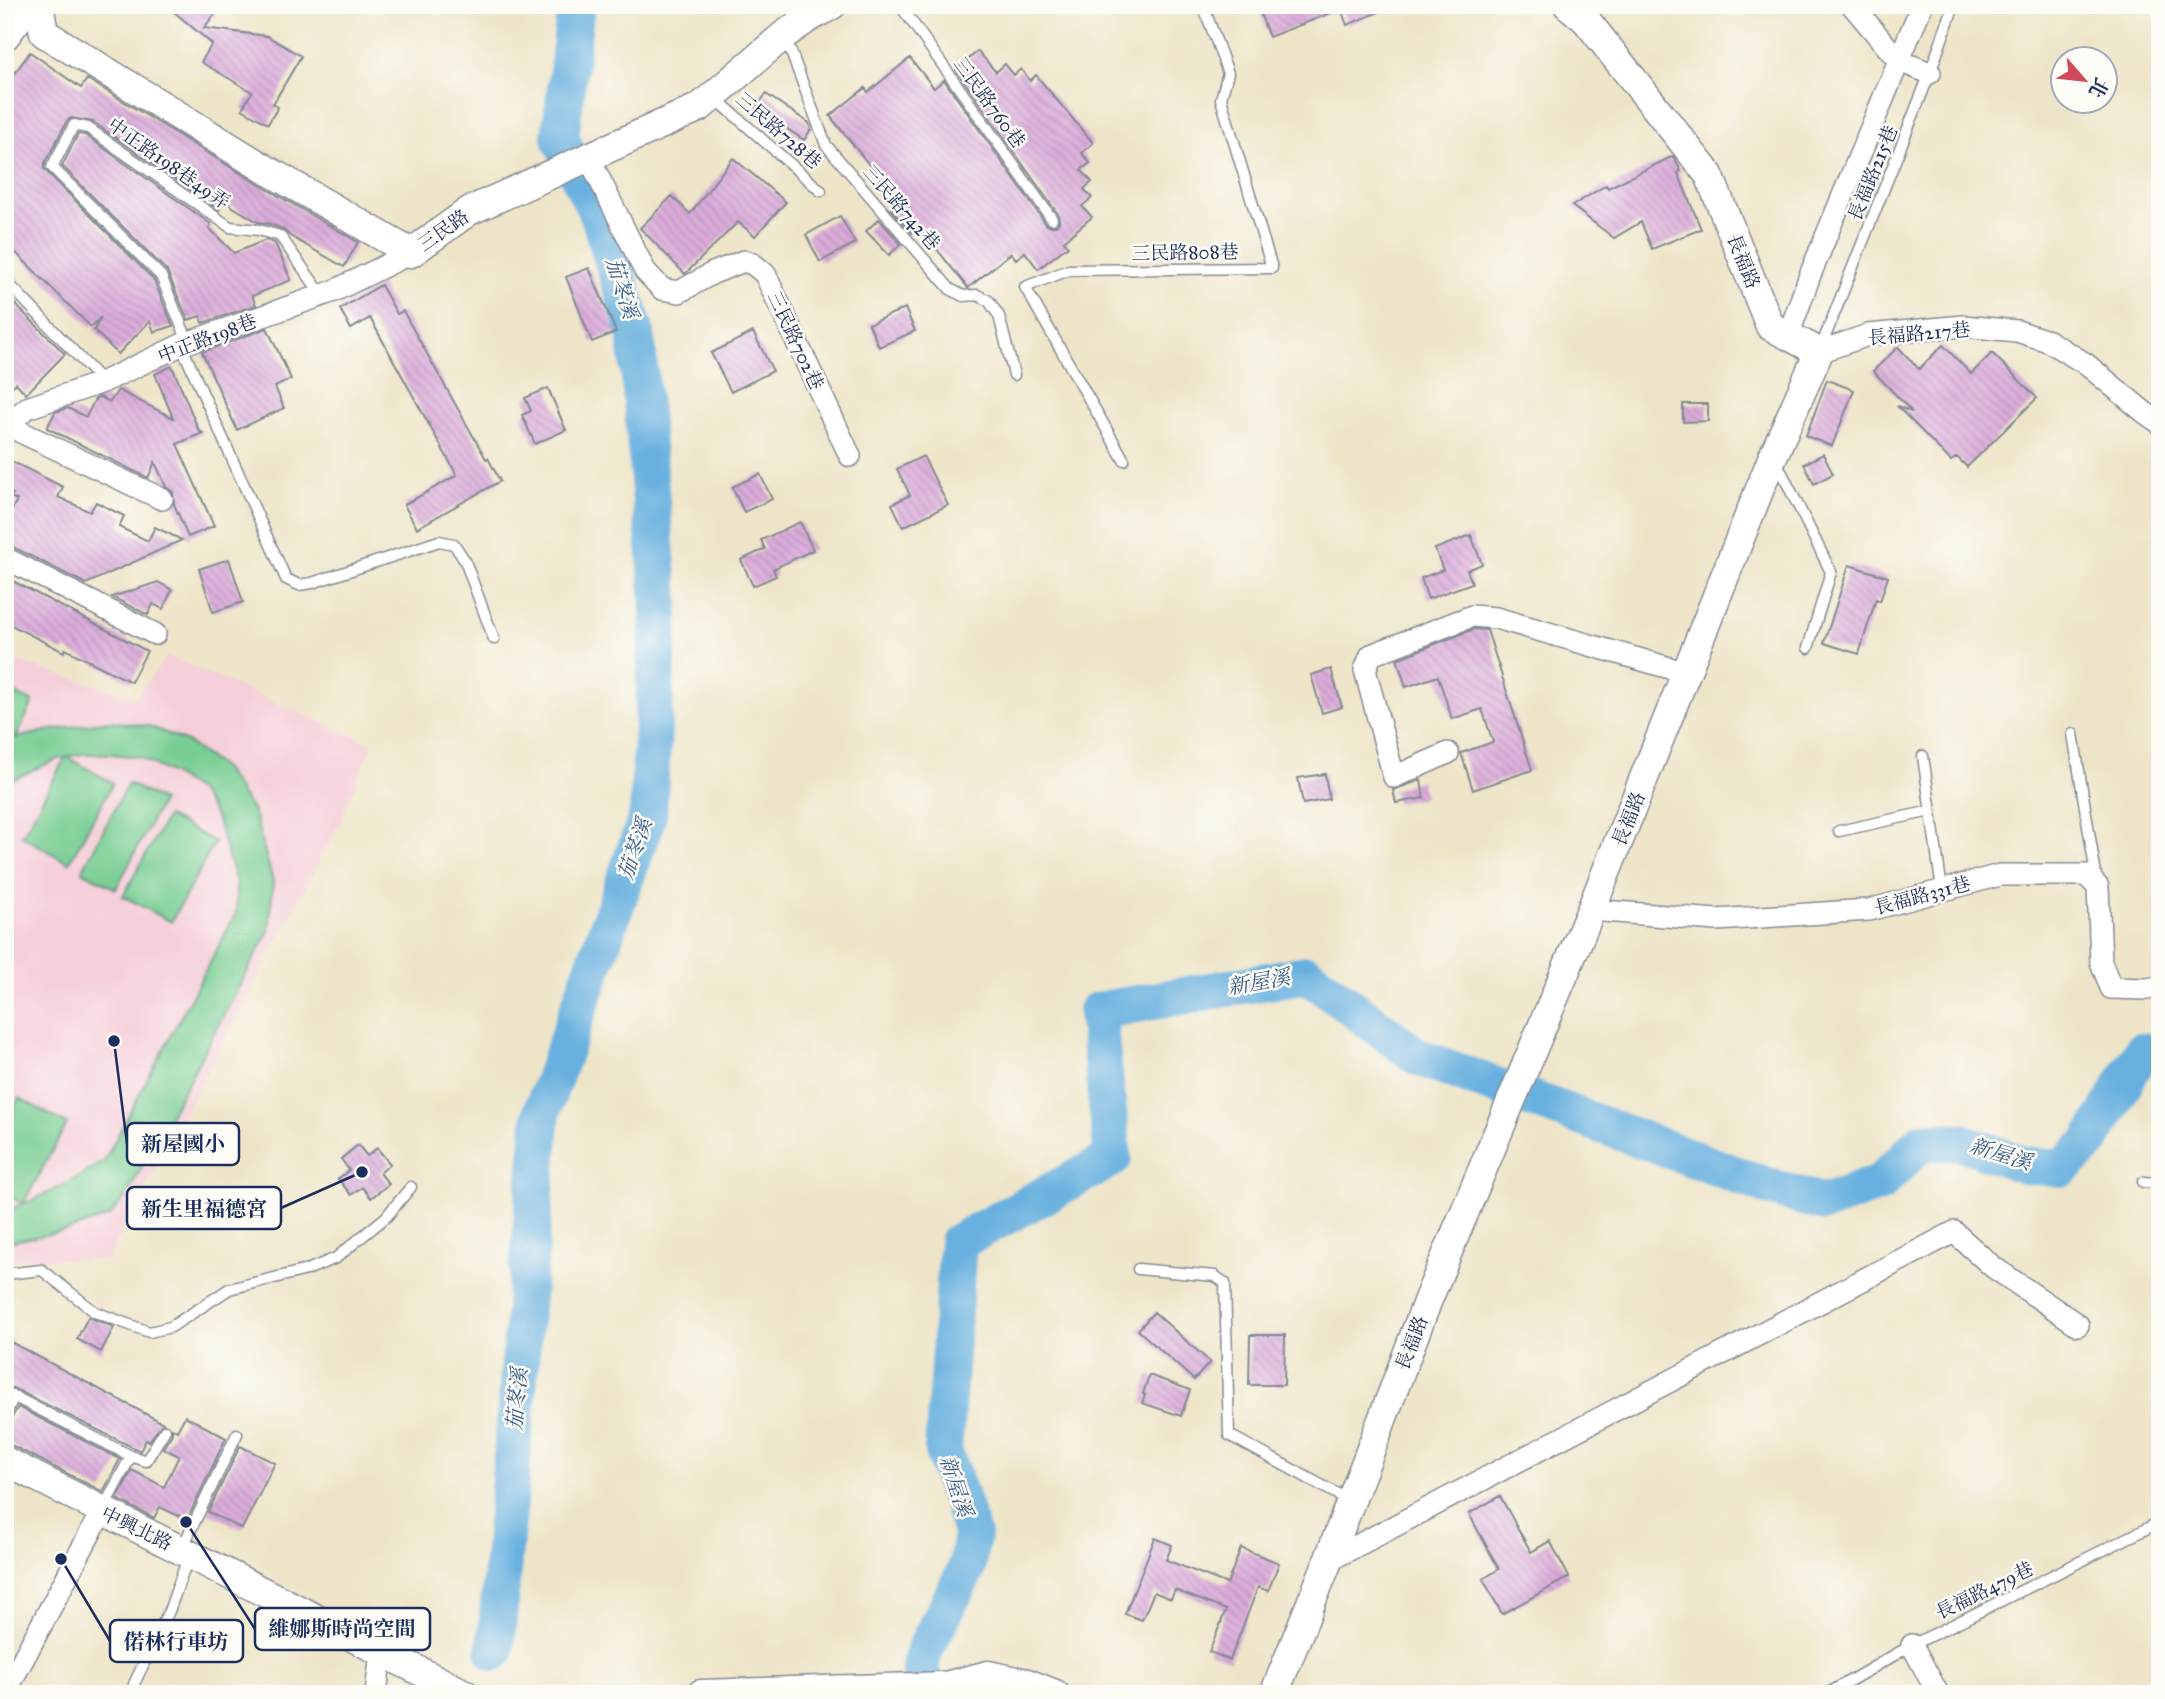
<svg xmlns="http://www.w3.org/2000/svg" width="2165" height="1699" font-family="'IM FELL Great Primer','Noto Serif TC',serif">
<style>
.built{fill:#f5cfd9}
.garden{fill:#77cd92;stroke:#497e78;stroke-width:2}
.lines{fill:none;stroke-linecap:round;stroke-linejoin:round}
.river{stroke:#68b0df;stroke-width:38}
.building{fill:url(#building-back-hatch)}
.lane-casing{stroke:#848a93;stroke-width:13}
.street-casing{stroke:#848a93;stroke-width:24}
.secondary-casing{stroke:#848a93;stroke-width:31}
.lane{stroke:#fff;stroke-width:10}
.street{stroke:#fff;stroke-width:21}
.secondary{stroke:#fff;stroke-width:28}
.labels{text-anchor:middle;stroke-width:5;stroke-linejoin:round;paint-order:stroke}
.street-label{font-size:19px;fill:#1b2f5e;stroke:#fdfcf7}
.water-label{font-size:21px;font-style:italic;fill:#365c8b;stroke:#fdfcf7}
.leader{fill:none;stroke:#1b2f5e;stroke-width:2.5}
.callout-dot{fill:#1b2f5e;stroke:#fdfcf7;stroke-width:2.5}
.callout{fill:#fdfcf7;stroke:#1b2f5e;stroke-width:2.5}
.callout-label{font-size:21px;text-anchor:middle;font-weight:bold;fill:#1b2f5e}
</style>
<defs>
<pattern id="building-back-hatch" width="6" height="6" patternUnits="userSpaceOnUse" patternTransform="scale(1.75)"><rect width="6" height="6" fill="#daabd9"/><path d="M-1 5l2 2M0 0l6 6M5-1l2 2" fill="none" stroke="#ba93bd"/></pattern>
</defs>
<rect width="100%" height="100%" fill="#fdfcf7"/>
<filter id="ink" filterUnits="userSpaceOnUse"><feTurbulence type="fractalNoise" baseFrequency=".0143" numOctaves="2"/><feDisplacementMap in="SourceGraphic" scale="14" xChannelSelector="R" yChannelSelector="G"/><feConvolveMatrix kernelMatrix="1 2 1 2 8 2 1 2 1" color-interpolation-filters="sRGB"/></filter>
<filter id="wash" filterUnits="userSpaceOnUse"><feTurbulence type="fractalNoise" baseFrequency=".00686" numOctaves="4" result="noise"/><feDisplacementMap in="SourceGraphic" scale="28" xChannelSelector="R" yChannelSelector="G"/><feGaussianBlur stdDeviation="1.57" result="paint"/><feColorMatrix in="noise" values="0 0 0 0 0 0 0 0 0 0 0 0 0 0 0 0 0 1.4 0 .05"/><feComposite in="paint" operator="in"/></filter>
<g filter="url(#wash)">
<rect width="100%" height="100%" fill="#eee5c8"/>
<!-- built -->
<path class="built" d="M167,656L373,744L339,824L107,1260L5,1259V658L135,697Z"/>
<!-- garden -->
<path class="garden" d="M11,691L33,702L16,738L46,731L109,721L149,726L187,742L224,769L254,813L273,881L269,931L127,1195L110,1216L69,1230L5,1243V1211C41,1198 72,1182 104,1161L236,913V883L216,817L200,793L172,774L140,757L112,754H82L67,757L113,783L69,863L22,836L65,758H60L5,783V702Z
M128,783L162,801L116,889L82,871Z
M167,816L215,842L171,922L123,896Z
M19,1098L67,1124L23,1204L5,1194V1123Z"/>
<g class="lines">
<!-- river -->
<path class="river" d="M495,1652L542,1111L648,815L660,600L636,334L600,219L560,138L576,5
M929,1694L923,1683L920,1666L925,1649L966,1570L972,1535L959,1494L943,1451L958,1242L1113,1158L1097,1011L1307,974L1418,1057L1767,1186L1824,1203L1880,1183L1922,1141L1962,1142L2024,1165L2062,1168L2089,1144L2142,1051L2160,1054"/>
</g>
<g id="blocks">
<!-- building -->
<path class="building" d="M166,5H222L204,28L267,36L301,56L273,104L278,107L268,124L242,109L252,92L201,62L212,44Z
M1257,5H1393L1394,6L1347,25L1341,9L1269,37Z
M978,51L996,72L1005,64L1014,75L1021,69L1030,81L1036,75L1093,143L1082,153L1090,163L1081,170L1092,182L1084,189L1092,198L1082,206L1092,217L1064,241L1068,246L1038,269L1025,252L1016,259L1011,253L968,288L919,227L912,233L891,209L899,202L830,116L865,88L868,92L910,58L934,88L944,80L1046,224L1049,226H1056L1059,222L1058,214L956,70Z
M30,52L81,88L87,79L258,184L358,242L344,267L290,236L283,229L267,223L268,224L258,222L223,201L219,210L93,122L71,118L67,121L45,163L44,169L154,280L173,326L154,332L150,321L118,354L94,330L101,317L91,327L5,242V87Z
M766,94L809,123L811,129L804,140L756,108Z
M78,134L85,135L211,224L209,228L234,253L266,240L275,243L291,280L252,296L256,305L203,323L200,316L188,320L167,271L62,166Z
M1673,156L1681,171L1678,173L1701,229L1652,249L1641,222L1614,238L1572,206L1606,185L1608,188Z
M733,158L786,202L755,236L738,222L685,274L640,228L672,196L690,214Z
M840,216L855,243L820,262L806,235Z
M879,219L901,244L889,255L866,231Z
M589,268L616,332L592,342L566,277Z
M381,285L397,314L403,311L486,459L488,458L500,481L417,528L404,505L457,475L370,318L351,329L340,309Z
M5,294L65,354L26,394L16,383L5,394Z
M905,308L915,331L879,347L869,324Z
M267,328L291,379L275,387L284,408L237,430L202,352Z
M753,332L773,371L731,392L711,353Z
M1943,345L1971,374L1992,353L2037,398L1967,467L1957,457L1951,461L1897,406L1912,412L1873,371L1898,347L1919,369Z
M172,366L199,431L203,433L177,444L214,526L188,537L174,504L173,492L166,487L155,462L148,478L47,428L55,412L68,408L86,417L95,399L100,397L110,402L118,390L173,418L155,374Z
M1827,380L1854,390L1832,446L1806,436Z
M548,388L566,430L535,444L522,415L531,411L525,398Z
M1683,404H1708V421L1683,422Z
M1823,454L1833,474L1814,484L1804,464Z
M923,456L948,505L903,527L892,504L910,495L897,469Z
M5,458L63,487L58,497L90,512L96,502L124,516L119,527L148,541L155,527L182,540L86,584L5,543V523L17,500L11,497L13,494L5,490Z
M760,474L772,499L744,512L732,487Z
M800,522L813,550L773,569L776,576L753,586L741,560L765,549L761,540Z
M1471,535L1482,564L1467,570L1472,583L1428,599L1421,578L1443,570L1435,549Z
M229,559L243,602L213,612L199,569Z
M1849,565L1888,577L1880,601L1876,599L1859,654L1824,643Z
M5,577L147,651L131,682L65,649L64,652L5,622Z
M158,582L172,590L163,609L153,604L148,615L112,597Z
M1474,629L1487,630L1532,770L1473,790L1461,753L1493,742L1482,709L1452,719L1438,676L1406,687L1397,659Z
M1331,669L1342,707L1322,713L1311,675Z
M1325,774L1329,799L1303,804L1298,778Z
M1421,780L1424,798L1396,803L1393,790Z
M358,1145L367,1156L377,1148L390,1164L380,1173L389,1184L371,1198L362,1187L351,1195L338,1179L349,1170L341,1159Z
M1154,1312L1210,1362L1194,1380L1138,1330Z
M88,1317L114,1327L101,1352L77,1339Z
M1250,1335H1285L1284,1385H1249Z
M5,1339L163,1423L149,1441L146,1440L140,1451L5,1384Z
M1149,1375L1190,1390L1181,1416L1142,1403L1145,1395L1143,1394Z
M18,1407L120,1459L103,1492L13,1446L5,1445V1429Z
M185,1416L226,1438L187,1520L160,1507L154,1518L117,1499L132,1470L164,1487L179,1456L163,1448L172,1434V1428L177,1431Z
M240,1446L275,1463L242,1529L208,1512Z
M1500,1496L1531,1552L1550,1541L1569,1577L1502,1614L1483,1579L1499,1569L1469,1514Z
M1155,1538L1172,1545L1166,1560L1227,1584L1241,1548L1279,1563L1268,1591L1258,1587L1230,1660L1209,1652L1226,1610L1175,1590L1171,1599L1154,1592L1142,1620L1125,1614Z"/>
</g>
</g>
<g filter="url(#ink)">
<use href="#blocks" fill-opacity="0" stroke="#848a93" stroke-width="2"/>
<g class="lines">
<defs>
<path id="lane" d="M900,5L1052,219
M785,36L826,145L950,289L963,296L977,295L989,301L999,316L1014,375
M715,98L821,191
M5,280L103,382
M189,344L161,276L52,167L74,125L88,128L230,227L259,230L280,236L322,295
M181,345L286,579L299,585L312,583L439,541L454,544L465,561L494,639
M1819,352L1930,73L1954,5
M1124,460L1025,287L1069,270L1272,268L1221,99L1228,73L1203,5
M1776,461L1831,572L1808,648
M2073,734L2097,881
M1923,756L1942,890
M1839,831L1931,811
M2143,1182L2160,1183
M1138,1269L1215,1276L1225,1283L1229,1435L1350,1501
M5,1274L42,1270L95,1312L149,1332L171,1327L229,1289L307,1270L336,1258L386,1217L411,1187
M5,1392L131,1456
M5,1414L14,1397
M103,1509L131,1456L146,1461L165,1430
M182,1548L237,1434
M134,1684L169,1611L189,1555
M1827,1694L1912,1645L2160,1522"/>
<path id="street" d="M1852,5L1899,61L1930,73
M589,158L645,271L662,289L679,292L713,273L744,261L753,264L765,274L850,456
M1788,336L1810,275L1922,5
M1819,352L1868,335L1963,326L2017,331L2048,341L2086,364L2144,412L2160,423
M6,425L162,499
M5,426L27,408L103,382L181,345L334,291L411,253
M5,558L155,634
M1448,753L1394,777L1365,670L1371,655L1472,616L1496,618L1687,673
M1591,910L1716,920L1869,910L2000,875H2086L2098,887L2101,962L2111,988L2147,989L2160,987
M1328,1561L1954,1232L1993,1267L2078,1325
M1912,1645L1938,1694
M5,1693L102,1511
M376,1694L381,1652"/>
<path id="secondary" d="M39,5L44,33L267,170L411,253L469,211L700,107L784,35L807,19L832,5
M5,36L29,5
M5,1461L465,1694
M701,1694L945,1686L988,1675L1027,1683L1055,1694
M1274,1694L1328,1561L1429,1297L1591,910L1773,456L1819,352L1770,326L1709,175L1586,20L1568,5"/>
</defs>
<!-- lane casing -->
<use href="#lane" class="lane-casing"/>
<!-- street casing -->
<use href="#street" class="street-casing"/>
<!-- secondary casing -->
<use href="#secondary" class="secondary-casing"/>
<!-- lane -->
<use href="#lane" class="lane"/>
<!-- street -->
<use href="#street" class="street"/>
<!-- secondary -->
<use href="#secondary" class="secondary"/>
</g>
</g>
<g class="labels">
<!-- street labels -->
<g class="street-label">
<text transform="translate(990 102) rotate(54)" y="7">三民路760巷</text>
<text transform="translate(779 130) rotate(41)" y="7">三民路728巷</text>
<text transform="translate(169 163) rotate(35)" y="7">中正路198巷49弄</text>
<text transform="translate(1872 173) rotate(-68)" y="7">長福路215巷</text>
<text transform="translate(902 207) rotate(49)" y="7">三民路742巷</text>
<text transform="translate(443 230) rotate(-35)" y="7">三民路</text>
<text transform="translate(1185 252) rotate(-1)" y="7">三民路808巷</text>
<text transform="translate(1744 261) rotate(68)" y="7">長福路</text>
<text transform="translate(1919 333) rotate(-5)" y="7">長福路217巷</text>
<text transform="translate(207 338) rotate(-21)" y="7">中正路198巷</text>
<text transform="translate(796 340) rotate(65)" y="7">三民路702巷</text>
<text transform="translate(1628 819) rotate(-68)" y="7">長福路</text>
<text transform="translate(1922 895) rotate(-15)" y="7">長福路331巷</text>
<text transform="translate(1411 1343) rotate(-69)" y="7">長福路</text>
<text transform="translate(137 1528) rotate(26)" y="7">中興北路</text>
<text transform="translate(1984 1590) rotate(-26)" y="7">長福路479巷</text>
</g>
<!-- water labels -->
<g class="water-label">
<text transform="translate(622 288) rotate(73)" y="7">茄苳溪</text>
<text transform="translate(635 849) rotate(-71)" y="7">茄苳溪</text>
<text transform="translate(1259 982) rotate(-10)" y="7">新屋溪</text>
<text transform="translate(2001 1154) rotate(17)" y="7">新屋溪</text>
<text transform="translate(517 1399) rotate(-85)" y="7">茄苳溪</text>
<text transform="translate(956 1486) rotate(72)" y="7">新屋溪</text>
</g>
</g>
<!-- callouts -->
<path class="leader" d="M114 1041L127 1144M362 1172L281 1208M186 1522L255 1629M61 1559L110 1641"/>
<g class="callout-dot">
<circle cx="114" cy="1041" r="7"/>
<circle cx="362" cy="1172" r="7"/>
<circle cx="186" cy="1522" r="7"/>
<circle cx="61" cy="1559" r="7"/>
</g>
<g class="callout">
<rect x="127" y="1123" width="112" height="42" rx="7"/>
<rect x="127" y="1187" width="154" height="42" rx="7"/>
<rect x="255" y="1608" width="175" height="42" rx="7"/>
<rect x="110" y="1620" width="133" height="42" rx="7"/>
</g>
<g class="callout-label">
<text x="183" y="1151">新屋國小</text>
<text x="204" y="1216">新生里福德宮</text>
<text x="342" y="1636">維娜斯時尚空間</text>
<text x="176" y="1649">偌林行車坊</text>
</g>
<!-- margin -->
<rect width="2165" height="1699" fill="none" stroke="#fdfcf7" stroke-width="28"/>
<!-- north arrow -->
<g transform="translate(2084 80) rotate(118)"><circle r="33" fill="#fdfcf7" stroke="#a3aaba" stroke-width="2"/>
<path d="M0-5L12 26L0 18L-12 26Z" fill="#d1495b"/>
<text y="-10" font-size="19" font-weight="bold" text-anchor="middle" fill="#1b2f5e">北</text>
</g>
</svg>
